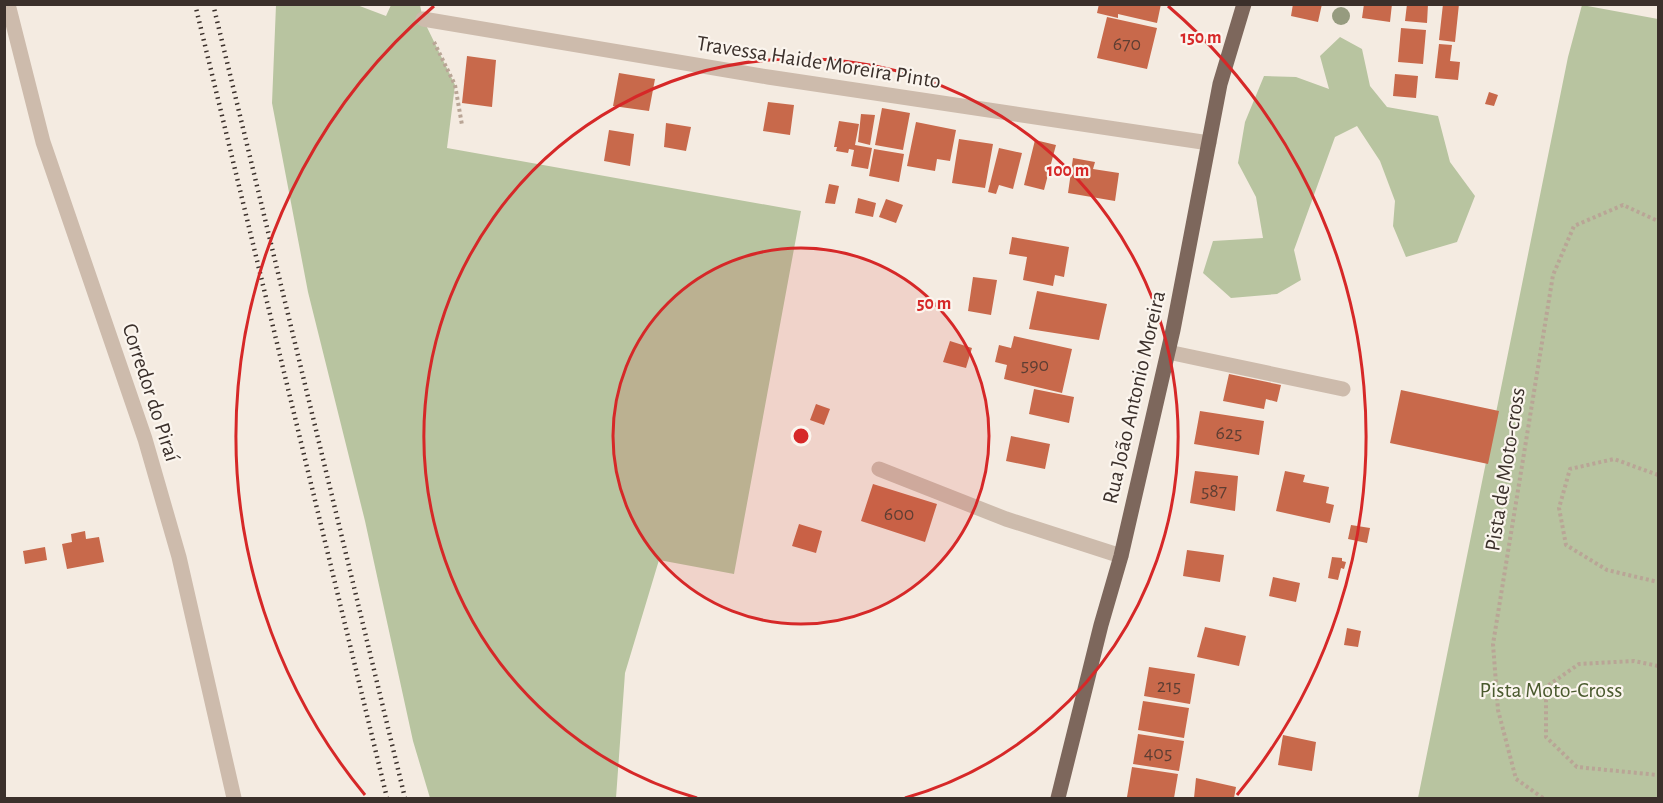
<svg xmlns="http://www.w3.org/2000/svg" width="1663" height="803" font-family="'Alegreya Sans',sans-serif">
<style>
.green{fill:#b8c4a0}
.building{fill:#c8694b}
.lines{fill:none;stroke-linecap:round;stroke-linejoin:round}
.path{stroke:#b9a596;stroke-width:4;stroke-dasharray:3 3;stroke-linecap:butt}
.minor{stroke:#cdbbac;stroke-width:15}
.major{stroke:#7d675c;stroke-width:15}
.rail{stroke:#3b302b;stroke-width:4.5;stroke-dasharray:1.5 4.5;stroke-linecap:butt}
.tree{fill:#969b7f}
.ring{fill:none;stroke:#d62828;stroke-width:3}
.labels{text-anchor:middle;stroke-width:4.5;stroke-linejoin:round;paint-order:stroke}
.number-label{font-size:20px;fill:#5e3e33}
.street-label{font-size:22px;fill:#3b302b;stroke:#fbf5ee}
.park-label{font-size:22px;fill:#4a5a2e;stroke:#fbf5ee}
.centre{fill:#d62828;stroke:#fbf5ee;stroke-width:3}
.ring-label{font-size:18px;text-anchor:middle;font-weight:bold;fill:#d62828;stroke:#fbf5ee;stroke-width:4.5;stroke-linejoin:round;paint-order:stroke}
</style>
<rect width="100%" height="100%" fill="#f4ebe1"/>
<!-- green -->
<path class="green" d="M276,5H357L386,16L391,5H420L423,19L455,85L447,148L801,211L734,574L659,560L625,673L616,798H430L413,741L365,521L308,292L272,103Z
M1582,5L1658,19V798H1418L1568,57Z
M1340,37L1362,49L1370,86L1387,107L1438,116L1450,162L1475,196L1457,242L1406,257L1393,226L1395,201L1380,161L1357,126L1335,137L1294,250L1301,280L1277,294L1231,298L1203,273L1213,241L1263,238L1256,197L1238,163L1245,122L1264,76L1296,77L1329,89L1320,56Z"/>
<!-- building -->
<path class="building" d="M1099,4H1161L1157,23L1118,14V18L1097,13Z
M1293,4H1322L1318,22L1291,16Z
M1364,4H1392L1390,22L1362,18Z
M1407,4H1428L1427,23L1405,21Z
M1443,4H1459L1455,42L1439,40Z
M1107,17L1157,28L1147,69L1097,58Z
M1401,28L1426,30L1423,64L1398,62Z
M1439,44L1452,45L1450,61L1460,62L1458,80L1435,78Z
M467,56L496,60L492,107L462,103Z
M619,73L655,79L649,111L613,106Z
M1395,74L1418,76L1416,98L1393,96Z
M1489,92L1498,95L1494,106L1485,104Z
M768,102L794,105L790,135L763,131Z
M882,108L910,113L903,150L875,145Z
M861,114L875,115L870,145L858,142Z
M839,121L859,124L855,145L872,148L868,169L851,166L854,150L849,149L848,153L836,151L837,147H834Z
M916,122L956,130L950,161L937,159L935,171L907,166Z
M666,123L691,127L686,151L664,147Z
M609,130L634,134L630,166L604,161Z
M959,139L993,144L985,188L952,183Z
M1035,140L1056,145L1044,190L1024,185Z
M999,148L1022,153L1013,189L999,185L996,194L988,192Z
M874,149L904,154L899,182L869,176Z
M1073,158L1095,162L1093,169L1119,173L1115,201L1068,193Z
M829,184L839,186L835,204L825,203Z
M858,198L876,203L873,217L855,213Z
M886,199L903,205L896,223L879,217Z
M1012,237L1069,247L1064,277L1055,275L1053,286L1023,280L1027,257L1009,254Z
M973,277L997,280L991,315L968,311Z
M1037,291L1107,304L1099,340L1029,329Z
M1014,336L1072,349L1062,393L1004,379L1007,365L995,362L999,345L1011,348Z
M950,341L972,348L966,368L943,362Z
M1229,374L1281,385L1277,402L1266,399L1264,409L1223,401Z
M1034,389L1074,397L1069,423L1029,414Z
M1401,390L1499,411L1488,464L1390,443Z
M816,404L830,409L824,425L810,420Z
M1200,411L1264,421L1259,455L1194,444Z
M1011,436L1050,444L1045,469L1006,461Z
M1195,471L1238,476L1235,511L1190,503Z
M1285,471L1305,475L1303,482L1329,487L1326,503L1334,505L1330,523L1276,511Z
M873,484L937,504L925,542L861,521Z
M799,524L822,531L816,553L792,546Z
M1351,525L1370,528L1367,543L1348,539Z
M85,531L86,539L99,537L104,562L67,569L62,544L72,542L71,534Z
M45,547L47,560L25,564L23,551Z
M1187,550L1224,555L1220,582L1183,576Z
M1332,557L1342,558V561L1346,562L1344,569L1341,568L1338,580L1328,578Z
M1273,577L1300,583L1296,602L1269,596Z
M1205,627L1246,636L1239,666L1197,657Z
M1347,628L1361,631L1358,647L1344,645Z
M1149,667L1195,674L1190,704L1144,696Z
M1143,701L1189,708L1184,738L1138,730Z
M1138,734L1184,741L1179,771L1133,764Z
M1283,735L1316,742L1312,771L1278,765Z
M1132,767L1178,774L1174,798L1127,797Z
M1196,778L1236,787L1234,798H1194Z"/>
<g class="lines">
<!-- path -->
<path class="path" d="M434,42L455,85L462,125
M1658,475L1614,459L1570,469L1559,508L1566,545L1607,570L1658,582
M1658,666L1634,661L1579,664L1546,687V737L1577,767L1658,775
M1543,798L1516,779L1498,710L1493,644L1553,275L1574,226L1623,205L1658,221"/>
<!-- minor -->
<path class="minor" d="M8,4L43,142L145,439L179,557L234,798
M423,19L768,77L1209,143
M1168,352L1343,389
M879,469L1006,519L1121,556"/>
<!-- major -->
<path class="major" d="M1058,798L1101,625L1121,556L1173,330L1220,84L1244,4"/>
<!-- rail -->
<path class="rail" d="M195,4L387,798
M213,4L405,798"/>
</g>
<!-- trees -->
<circle class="tree" cx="1341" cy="16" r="9"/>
<!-- distance rings -->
<circle cx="801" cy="436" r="188" fill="#d62828" fill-opacity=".12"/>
<g class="ring">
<circle cx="801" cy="436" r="188"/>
<path d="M697 798A377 377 0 1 1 905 798"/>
<path d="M365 795A565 565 0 0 1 434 6M1168 6A565 565 0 0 1 1237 795"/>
</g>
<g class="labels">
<!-- number labels -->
<g class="number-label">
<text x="1127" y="50">670</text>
<text x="1035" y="371">590</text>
<text x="1229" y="439">625</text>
<text x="1214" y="497">587</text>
<text x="899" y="520">600</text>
<text x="1169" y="692">215</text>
<text x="1158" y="759">405</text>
</g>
<!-- street labels -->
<g class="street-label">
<text transform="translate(819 61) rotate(9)" y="8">Travessa Haide Moreira Pinto</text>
<text transform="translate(152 392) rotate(72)" y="8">Corredor do Piraí</text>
<text transform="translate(1133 397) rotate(-77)" y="8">Rua João Antonio Moreira</text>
<text transform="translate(1504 469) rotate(-81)" y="8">Pista de Moto-cross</text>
</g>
<!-- park labels -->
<g class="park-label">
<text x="1551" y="697">Pista Moto-Cross</text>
</g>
</g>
<circle cx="801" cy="436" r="9" class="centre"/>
<g class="ring-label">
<text x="1201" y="43">150 m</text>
<text x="1068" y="176">100 m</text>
<text x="934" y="309">50 m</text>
</g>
<!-- border -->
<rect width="1663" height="803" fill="none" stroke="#3b302b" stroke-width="12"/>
</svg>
